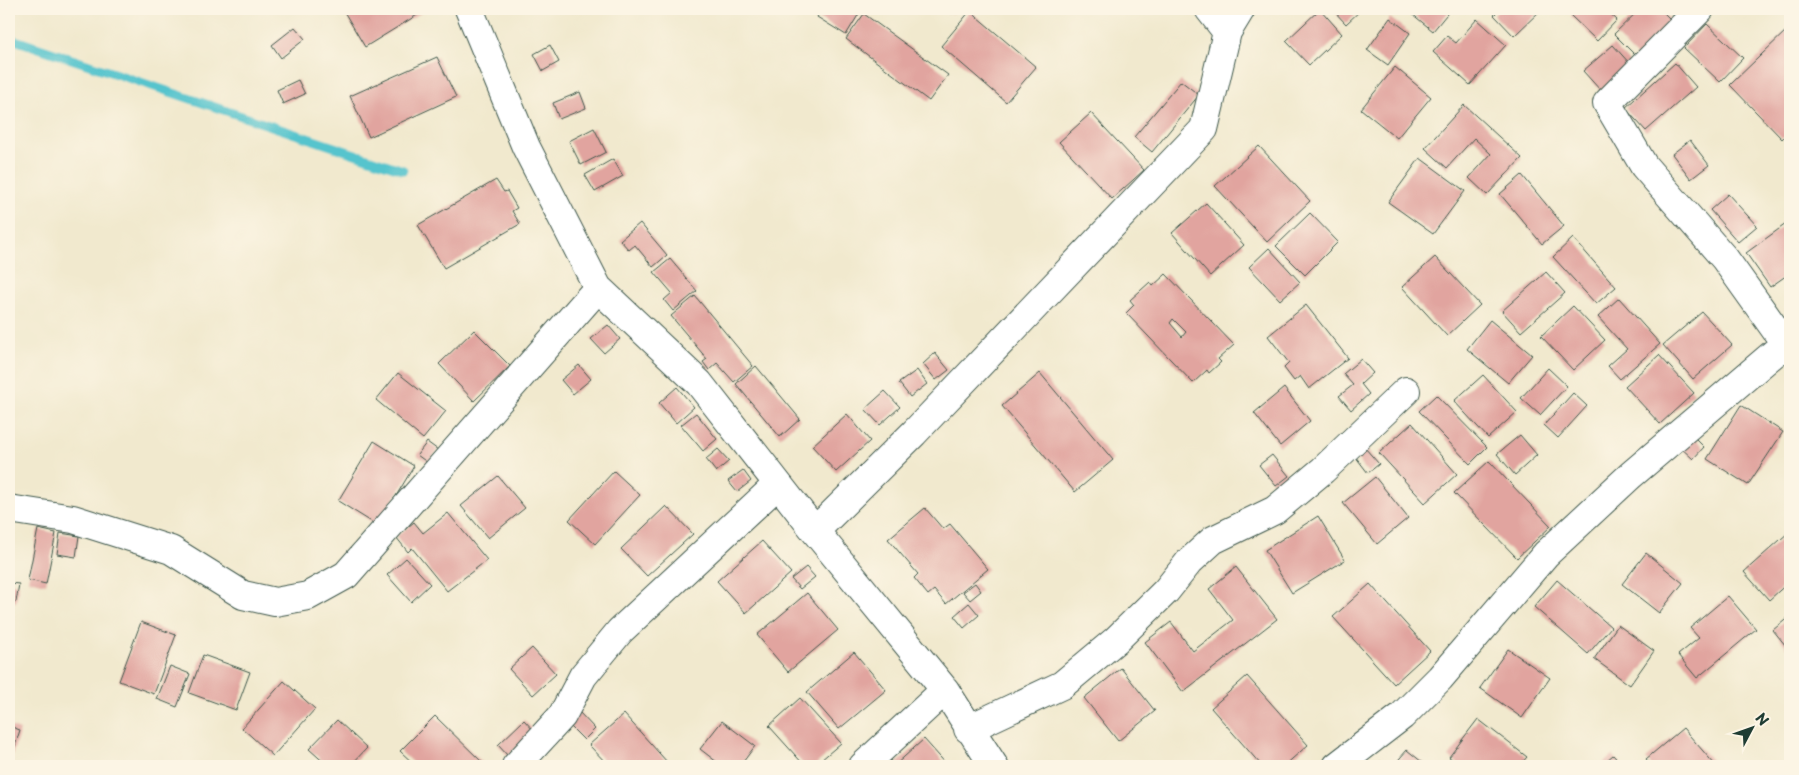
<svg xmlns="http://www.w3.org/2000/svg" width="1799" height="775" font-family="'Playpen Sans',sans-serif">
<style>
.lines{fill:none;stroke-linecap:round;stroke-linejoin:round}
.stream{stroke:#57c4cd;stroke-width:9}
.building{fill:#e1a49f;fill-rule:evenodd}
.minor-casing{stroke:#3e574b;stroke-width:30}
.minor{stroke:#fff;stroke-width:28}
</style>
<rect width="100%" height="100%" fill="#fcf5e5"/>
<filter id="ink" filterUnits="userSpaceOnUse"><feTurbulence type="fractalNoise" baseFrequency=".02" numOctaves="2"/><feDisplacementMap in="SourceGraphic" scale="10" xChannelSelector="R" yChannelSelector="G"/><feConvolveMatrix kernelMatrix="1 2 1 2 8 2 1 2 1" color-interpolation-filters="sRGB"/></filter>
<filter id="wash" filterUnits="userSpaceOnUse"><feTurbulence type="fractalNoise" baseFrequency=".0096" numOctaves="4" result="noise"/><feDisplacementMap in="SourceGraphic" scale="20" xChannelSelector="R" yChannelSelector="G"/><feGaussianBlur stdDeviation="1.12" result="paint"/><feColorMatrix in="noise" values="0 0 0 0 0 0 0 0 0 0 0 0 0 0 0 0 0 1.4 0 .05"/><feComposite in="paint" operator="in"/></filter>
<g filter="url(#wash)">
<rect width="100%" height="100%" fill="#f1e9ce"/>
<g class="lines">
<!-- stream -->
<path class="stream" d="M9,38L403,170"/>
</g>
<g id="blocks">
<!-- building -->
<path class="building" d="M345,9H427L365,47L343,10Z
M822,9H854L860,12L846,35L817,17Z
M946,9H957L952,14Z
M1320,9L1342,34L1309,65L1286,41Z
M1332,9H1362L1346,24Z
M1406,9H1451L1433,31Z
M1500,9H1542L1514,36L1494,15Z
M1578,9H1605L1617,20L1597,41L1571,16Z
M1640,9H1660L1674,23L1638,58L1614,34Z
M1668,9H1688L1678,20Z
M970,11L1036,67L1006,102L941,46Z
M864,14L948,75L929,101L846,39Z
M1390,18L1410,33L1388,65L1367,50Z
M1477,19L1506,45L1470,85L1433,52L1447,36L1456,43Z
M1707,24L1743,58L1720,82L1684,48Z
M295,27L305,39L281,58L272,45Z
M1790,27V131L1782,139L1730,85Z
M550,45L559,62L543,71L534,54Z
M1613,45L1631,65L1601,91L1583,71Z
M437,57L456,97L369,137L350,96Z
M1675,63L1696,87L1646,131L1625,108Z
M1395,67L1431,97L1397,138L1361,109Z
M298,80L305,94L283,104L277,90Z
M1181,81L1199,95L1152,152L1134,137Z
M580,92L586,108L559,119L553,103Z
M1464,105L1522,158L1487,195L1469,178L1491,154L1474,138L1447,168L1425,148Z
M1091,113L1144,170L1112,199L1059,142Z
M594,128L606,152L581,165L569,141Z
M1690,140L1709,165L1691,179L1672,154Z
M1259,146L1310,201L1267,242L1215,186Z
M1420,158L1465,191L1433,234L1388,202Z
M613,159L623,176L595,192L585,175Z
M1522,175L1564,226L1542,244L1500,194Z
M496,180L504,192L507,191L517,208L512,211L520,224L444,268L418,225Z
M1728,194L1757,226L1738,242L1710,210Z
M1206,203L1244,245L1210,276L1172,233Z
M1310,213L1338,242L1305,275L1276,246Z
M1790,221V273L1770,287L1746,253Z
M640,223L667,255L653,267L635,245L629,250L620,240Z
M1573,238L1616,287L1596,304L1553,257Z
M1269,248L1300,282L1280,300L1249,267Z
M1435,257L1480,305L1447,336L1402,287Z
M670,259L697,291L673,311L664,300L672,293L654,272Z
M1546,272L1565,293L1521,332L1502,311Z
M1166,274L1234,345L1218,359L1221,362L1209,373L1207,370L1193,383L1126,313L1134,305L1130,300L1150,282L1153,286ZM1173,319L1186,332L1182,337L1170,323Z
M695,296L753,366L734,382L717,363L709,370L703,362L707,359L671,316Z
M1619,298L1660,344L1620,379L1608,366L1627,349L1598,317Z
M1306,305L1348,358L1309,389L1300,376L1294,381L1284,368L1289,363L1268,336Z
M1573,306L1605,340L1573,370L1541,336Z
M1702,312L1732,345L1693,379L1663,345Z
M1490,320L1532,355L1508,383L1467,349Z
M608,325L620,339L604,353L591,339Z
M474,330L510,366L474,401L439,364Z
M935,353L949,370L936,380L923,364Z
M1659,355L1694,393L1660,424L1625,386Z
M1361,359L1373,373L1361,384L1369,394L1351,410L1339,396L1353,385L1343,374Z
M579,365L591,379L573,394L561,380Z
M756,366L800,419L780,437L736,384Z
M1548,368L1567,386L1540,415L1521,398Z
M917,370L927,384L910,397L899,383Z
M398,373L446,411L423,439L376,400Z
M1040,373L1113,460L1075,492L1002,406Z
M1483,375L1517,412L1488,438L1454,401Z
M677,387L694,407L676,423L659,403Z
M1284,388L1310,421L1280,446L1254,413Z
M885,391L900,407L880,425L865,409Z
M1573,393L1587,406L1558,438L1544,425Z
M1436,395L1487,447L1470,464L1419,411Z
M1741,405L1783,432L1748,485L1707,459Z
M696,413L717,439L703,451L681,425Z
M847,414L870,441L836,472L812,446Z
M1412,423L1457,474L1425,503L1379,453Z
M1691,434L1704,447L1693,459L1679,446Z
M1520,435L1537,455L1515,475L1497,454Z
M374,441L414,466L378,526L338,501Z
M427,442L438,450L428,463L417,455Z
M1365,448L1379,464L1368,473L1355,456Z
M718,449L729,461L716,472L706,459Z
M1272,455L1289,476L1276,486L1259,465Z
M1489,461L1551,526L1517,558L1454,493Z
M743,470L751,481L737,492L728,481Z
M614,471L640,495L595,544L569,520Z
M498,476L525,508L488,538L461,506Z
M1375,477L1408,518L1377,544L1343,503Z
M666,506L693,534L647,576L621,549Z
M925,508L943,529L950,524L988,569L946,604L934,590L928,595L914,578L918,574L888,539Z
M448,513L487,560L447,591L412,548L408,552L396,537L414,522L423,533Z
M1318,516L1345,560L1292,593L1265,550Z
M38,529L56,533L46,584L28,580Z
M1789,532L1790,581L1769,600L1744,572Z
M60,533L79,536L76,557L57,554Z
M762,541L791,573L746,613L717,581Z
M1646,553L1683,583L1659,613L1622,584Z
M406,558L430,584L411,602L387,575Z
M806,567L815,577L800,589L791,579Z
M1236,567L1277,619L1183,692L1145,642L1171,622L1193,651L1233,620L1209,589Z
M1557,580L1611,627L1588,654L1534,607Z
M9,583L19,584L16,602L9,601Z
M975,583L981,591L970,600L963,592Z
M1370,584L1430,651L1394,684L1333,617Z
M807,593L838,630L788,672L757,635Z
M1728,596L1756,629L1697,678L1678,655L1699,638L1690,628Z
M969,603L979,615L964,628L954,616Z
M1790,616V651L1773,630Z
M141,622L176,635L154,694L119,681Z
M1618,625L1654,651L1630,685L1594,659Z
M532,648L556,674L533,695L509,669Z
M1508,649L1550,678L1522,718L1480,688Z
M854,652L886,690L839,729L807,692Z
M203,655L250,672L236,710L189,693Z
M170,666L190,674L177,707L157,699Z
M1121,668L1155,711L1118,741L1084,698Z
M1247,676L1308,745L1284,766H1262L1211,708Z
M284,681L315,709L273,756L242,728Z
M800,698L841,743L814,766H805L769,726Z
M579,712L595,729L584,740L568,724Z
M624,714L668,763L665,766H609L589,745Z
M435,716L484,764L482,766H416L400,751Z
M1478,719L1527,757L1519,766H1461L1449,757Z
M337,720L367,748L350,766H328L309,749Z
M524,720L535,732L508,756L498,745Z
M722,721L755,746L740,766H722L700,749Z
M9,726L20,730L9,765Z
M1683,728L1716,766H1652L1646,759Z
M924,739L948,766H894Z
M1407,750L1427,766H1393Z
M1613,755L1623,766H1600Z
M1133,761L1137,766H1127Z
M1380,761L1387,766H1376Z"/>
</g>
</g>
<g filter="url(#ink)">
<use href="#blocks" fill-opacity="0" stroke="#3e574b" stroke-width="1"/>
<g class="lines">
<defs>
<path id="minor" d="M469,9L526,147L598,288L699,383L815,531L945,690L994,766
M1209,9L1227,32
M1700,9L1607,103L1644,166L1725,259L1790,350
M9,509L73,519L171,550L243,595L275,602L308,596L346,575L598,288
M815,531L914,433L1204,129L1227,32L1241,9
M968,729L1062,685L1116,640L1166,591L1189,562L1213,540L1275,510L1323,470L1406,391
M516,766L562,716L583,676L620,631L778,484
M863,766L945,690
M1337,766L1402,716L1440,678L1546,554L1631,475L1785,344"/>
</defs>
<!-- minor casing -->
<use href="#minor" class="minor-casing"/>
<!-- minor -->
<use href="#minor" class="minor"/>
</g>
</g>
<!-- margin -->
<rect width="1799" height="775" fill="none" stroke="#fcf5e5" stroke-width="30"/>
<!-- north arrow -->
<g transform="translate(1752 728) rotate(49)" stroke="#fcf5e5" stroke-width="4" paint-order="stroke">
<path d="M0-4L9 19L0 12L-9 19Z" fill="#1f3d34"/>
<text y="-8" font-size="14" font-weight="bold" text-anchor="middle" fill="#1f3d34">N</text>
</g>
</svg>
